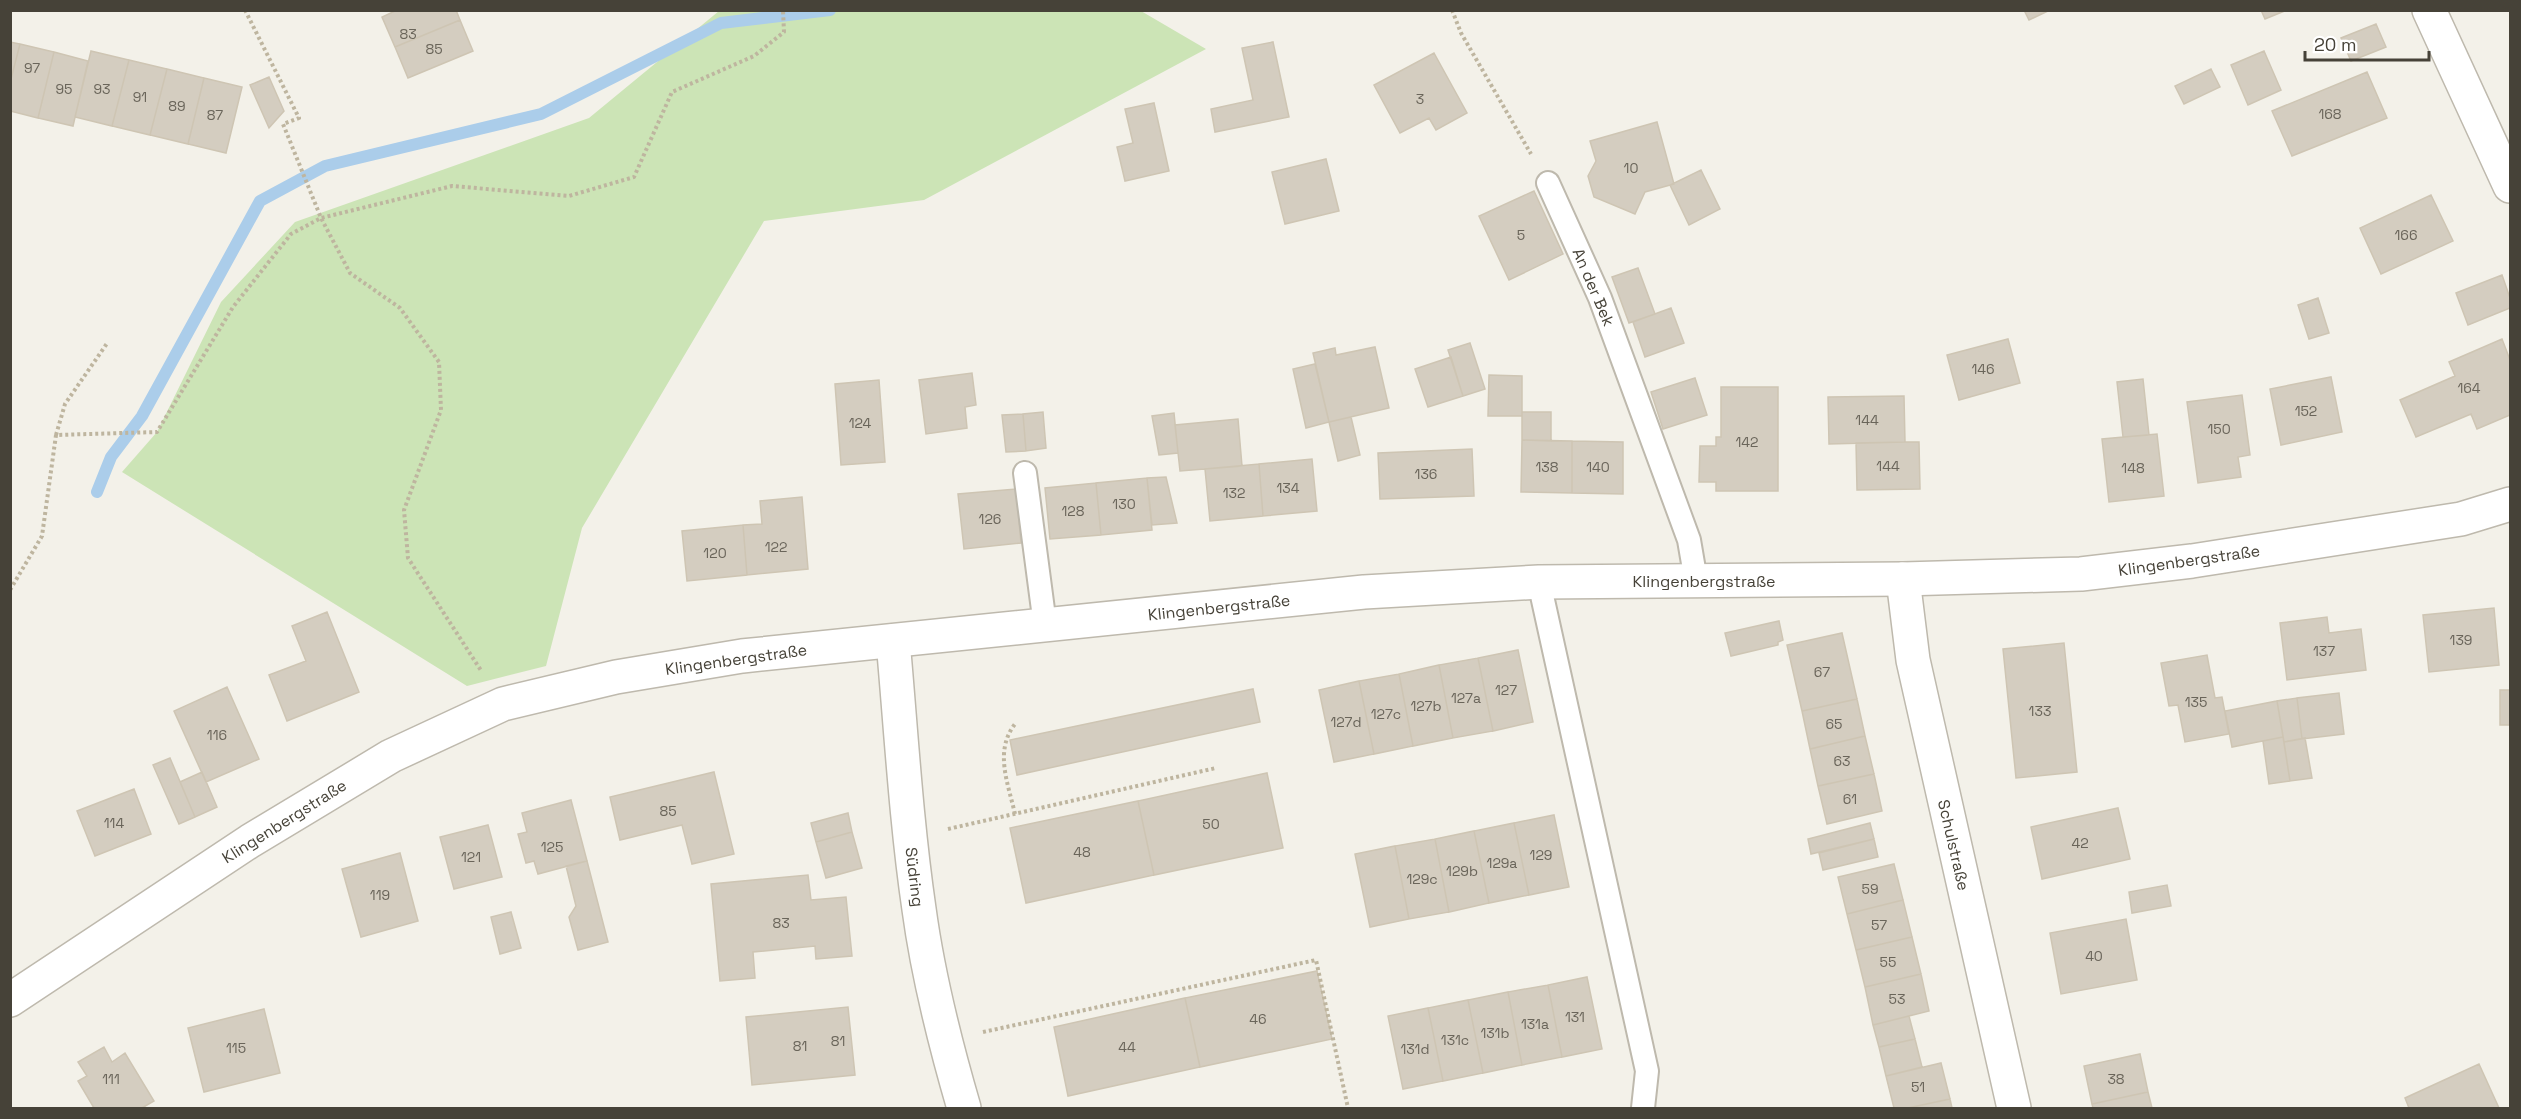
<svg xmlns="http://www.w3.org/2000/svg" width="2521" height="1119" font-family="'Space Grotesk',sans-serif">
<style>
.green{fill:#cce4b6}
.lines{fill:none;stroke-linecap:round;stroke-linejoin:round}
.stream{stroke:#abcdea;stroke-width:12}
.building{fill:#d4cdc0;stroke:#cec5b3;stroke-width:1.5}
.service-casing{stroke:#beb9ad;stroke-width:26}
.minor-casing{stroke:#beb9ad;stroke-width:36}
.tertiary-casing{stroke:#beb9ad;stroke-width:36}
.path{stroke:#beb59f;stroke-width:4;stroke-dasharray:3 3;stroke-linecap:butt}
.service{stroke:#fff;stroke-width:22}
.minor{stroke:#fff;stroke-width:33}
.tertiary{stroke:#fff;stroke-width:33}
.labels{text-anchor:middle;stroke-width:4.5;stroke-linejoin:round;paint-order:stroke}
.number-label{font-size:14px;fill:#6a655a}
.street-label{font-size:16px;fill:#464238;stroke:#fff}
</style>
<rect width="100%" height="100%" fill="#f3f1e9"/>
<!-- green -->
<path class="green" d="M719,11H1141L1206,49L924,200L764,221L582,528L546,666L467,686L122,472L157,432L221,302L295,222L589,118Z"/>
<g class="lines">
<!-- stream -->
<path class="stream" d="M97,492L111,457L142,416L260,201L325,166L541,114L721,23L830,10"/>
</g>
<!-- building -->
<path class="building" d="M397,10H456L460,20L395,47L382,17Z
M2024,10H2050L2029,20Z
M2261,10H2287L2265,19Z
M460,20L473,51L408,78L395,47Z
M2376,24L2386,47L2351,61L2341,38Z
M10,42L20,44L10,83Z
M1273,42L1289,117L1215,132L1211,109L1253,100L1242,48Z
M20,44L54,52L38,118L10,111V83Z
M91,51L129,60L112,126L75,117Z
M2264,51L2281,90L2248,105L2231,65Z
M54,52L88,61L73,126L38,118Z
M1434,53L1467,113L1436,130L1429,118L1400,133L1374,85Z
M129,60L167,69L150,135L112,126Z
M167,69L204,78L188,144L150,135Z
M2211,69L2220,87L2184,104L2175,86Z
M2367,72L2387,118L2292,156L2272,111Z
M269,77L284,111L269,128L250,85Z
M204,78L242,87L226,153L188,144Z
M1154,103L1169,171L1125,181L1117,147L1133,143L1125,109Z
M1657,122L1674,184L1645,192L1635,214L1594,197L1588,176L1596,161L1590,141Z
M1326,159L1339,211L1285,224L1272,172Z
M1701,170L1720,209L1689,225L1670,185Z
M1534,191L1563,254L1509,280L1479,216Z
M2431,195L2453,241L2381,274L2360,228Z
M1638,268L1655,314L1629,323L1612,277Z
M2502,275L2510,298V308L2468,325L2456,293Z
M2318,298L2329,333L2309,339L2298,305Z
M1671,308L1684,343L1645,357L1633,322Z
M2008,339L2020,383L1959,400L1947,355Z
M2502,339L2510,360V415L2477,429L2471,414L2416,437L2400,400L2455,376L2449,362Z
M1470,343L1485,389L1463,396L1448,350Z
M1375,347L1389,408L1329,422L1313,353L1335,348L1336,355Z
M1451,357L1463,396L1428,407L1415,369Z
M1315,364L1329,422L1306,428L1293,369Z
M972,373L976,405L965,407L967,428L926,434L919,380Z
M1489,375L1522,376V416H1488Z
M2331,377L2342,432L2281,445L2270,389Z
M1695,378L1707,415L1663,429L1651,392Z
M2143,379L2149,435L2123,437L2117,382Z
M879,380L885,462L841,465L835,384Z
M1721,387H1778V491H1716V482H1699L1700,446H1716V437H1721Z
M2242,395L2250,455L2238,457L2241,477L2198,483L2187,402Z
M1904,396L1905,442L1829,444L1828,397Z
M1043,412L1046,448L1026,451L1023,414Z
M1522,412H1551V441L1522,440Z
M1174,413L1178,453L1159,455L1152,416Z
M1023,414L1026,451L1006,452L1002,415Z
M1351,417L1360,455L1338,461L1329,422Z
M1238,419L1242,466L1180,471L1175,425Z
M2157,434L2164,496L2109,502L2102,439Z
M1522,440L1572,441V493L1521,492Z
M1572,441L1623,442V494L1572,493Z
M1905,442H1919L1920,489L1857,490L1856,443Z
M1472,449L1474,496L1380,499L1378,453Z
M1312,459L1317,511L1263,516L1259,464Z
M1259,464L1263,516L1210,521L1205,469Z
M1166,477L1177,523L1152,525L1147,478Z
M1147,478L1152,530L1101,535L1096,483Z
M1096,483L1101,535L1050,539L1045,488Z
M1016,489L1021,543L964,549L958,494Z
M802,497L808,569L747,575L743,525L762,524L760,501Z
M743,525L747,575L687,581L682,531Z
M2494,608L2499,665L2429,672L2423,615Z
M327,612L359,692L287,721L269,675L306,661L292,626Z
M2327,617L2329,633L2361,629L2366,670L2287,680L2280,623Z
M1779,621L1783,640L1778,642V645L1731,656L1725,633Z
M1842,633L1857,699L1802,711L1787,645Z
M2064,643L2077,772L2016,778L2003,649Z
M1518,650L1533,722L1493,731L1478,658Z
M2207,655L2215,698L2222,697L2229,734L2185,742L2178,705L2169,706L2161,663Z
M1478,658L1493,731L1453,738L1439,665Z
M1439,665L1453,738L1413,746L1399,674Z
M1399,674L1413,746L1374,754L1359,681Z
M1359,681L1374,754L1334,762L1319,690Z
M227,687L259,759L206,782L174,711Z
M1253,689L1260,722L1017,775L1010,740Z
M2500,690H2510V725H2500Z
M2339,693L2344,734L2302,739L2297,698Z
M2297,698L2302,739L2284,742L2277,701Z
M1857,699L1865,736L1810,749L1802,711Z
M2277,701L2283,737L2232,747L2225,711Z
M1865,736L1874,774L1818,786L1810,749Z
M2283,737L2290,781L2269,784L2263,741Z
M2305,738L2312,778L2290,781L2284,742Z
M170,758L195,817L179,824L153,765Z
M202,772L217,807L195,817L180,782Z
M714,772L734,854L692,864L682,825L620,840L610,797Z
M1267,773L1283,848L1154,875L1138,801Z
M1874,774L1882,811L1827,824L1818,786Z
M134,789L151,834L95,856L77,811Z
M571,800L587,861L538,874L534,861L526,863L518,834L527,832L522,813Z
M1138,801L1154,875L1026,903L1010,828Z
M2118,808L2130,859L2042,879L2031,827Z
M848,813L852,832L816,842L811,823Z
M1554,815L1569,887L1529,895L1514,823Z
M1514,823L1529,895L1489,903L1474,831Z
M1870,823L1874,839L1811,854L1808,839Z
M488,825L502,877L454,889L440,837Z
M1474,831L1489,903L1449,912L1435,839Z
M852,832L862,868L826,878L816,842Z
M1435,839L1449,912L1409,919L1395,846Z
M1874,839L1878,857L1823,870L1819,853Z
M1395,846L1409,919L1370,927L1355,854Z
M400,853L418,921L361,937L342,869Z
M587,861L608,942L578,950L569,917L576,906L566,866Z
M1894,864L1903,900L1847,914L1838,877Z
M808,875L811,900L846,897L852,956L816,959L815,946L753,952L755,978L720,981L711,884Z
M2167,885L2171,906L2132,913L2129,892Z
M1903,900L1912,937L1856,950L1847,914Z
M511,912L521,948L500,954L491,917Z
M2126,919L2137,980L2061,994L2050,933Z
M1912,937L1921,974L1865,987L1856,950Z
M1317,971L1332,1039L1200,1067L1185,998Z
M1921,974L1929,1011L1873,1025L1865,987Z
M1587,977L1602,1049L1562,1057L1548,985Z
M1548,985L1562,1057L1522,1065L1508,992Z
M1508,992L1522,1065L1483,1073L1468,1000Z
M1185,998L1200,1067L1068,1096L1054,1027Z
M1468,1000L1483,1073L1443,1081L1428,1008Z
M848,1007L855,1075L752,1085L746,1017Z
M1428,1008L1443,1081L1403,1089L1388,1016Z
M264,1009L280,1073L204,1092L188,1028Z
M1909,1016L1915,1039L1879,1047L1873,1025Z
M1915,1039L1922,1067L1886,1076L1879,1047Z
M104,1047L112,1062L125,1053L154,1101L142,1108H94L78,1081L87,1076L78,1062Z
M2140,1054L2148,1092L2092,1104L2084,1066Z
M1941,1063L1950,1099L1908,1108H1894L1886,1076Z
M2479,1064L2499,1108H2409L2405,1098Z
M2148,1092L2152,1108H2093L2092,1104Z
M1950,1099L1952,1108H1908Z"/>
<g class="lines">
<defs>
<path id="service" d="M1548,183L1600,298L1689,540L1696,581
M1025,473L1045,625
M1539,582L1647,1071L1643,1108"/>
<path id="minor" d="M1903,579L1913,660L2014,1108
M893,641C901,730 906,820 919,909C928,976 945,1043 964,1108"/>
<path id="tertiary" d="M2429,10L2510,186
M10,1000L250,841L391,756L503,704L616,677L742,656L1364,592L1539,582L1903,579L2081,574L2192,561L2461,519L2510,504"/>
</defs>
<!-- service casing -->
<use href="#service" class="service-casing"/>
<!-- minor casing -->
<use href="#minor" class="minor-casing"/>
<!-- tertiary casing -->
<use href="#tertiary" class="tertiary-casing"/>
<!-- path -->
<path class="path" d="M245,10L299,118L283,124L321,218L350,273L400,308L439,362L441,410L404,510L408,558L482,672
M1452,10L1461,33L1531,154
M56,435L65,404L108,342
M10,590L42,536L56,435L157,432L233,307L291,234L321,218L452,186L569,196L634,177L672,92L754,56L784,32L783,10
M1015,814C1008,783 994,751 1015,724
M948,829L1216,768
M983,1032L1316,960L1348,1108"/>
<!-- service -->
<use href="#service" class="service"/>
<!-- minor -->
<use href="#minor" class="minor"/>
<!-- tertiary -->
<use href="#tertiary" class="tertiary"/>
</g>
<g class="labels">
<!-- number labels -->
<g class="number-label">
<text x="408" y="39">83</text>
<text x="434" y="54">85</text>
<text x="32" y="73">97</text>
<text x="64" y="94">95</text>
<text x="102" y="94">93</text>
<text x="140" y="102">91</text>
<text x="1420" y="104">3</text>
<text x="177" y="111">89</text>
<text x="2330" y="119">168</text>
<text x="215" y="120">87</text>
<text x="1631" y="173">10</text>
<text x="1521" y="240">5</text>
<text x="2406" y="240">166</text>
<text x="1983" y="374">146</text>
<text x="2469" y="393">164</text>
<text x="2306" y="416">152</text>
<text x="1867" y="425">144</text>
<text x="860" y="428">124</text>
<text x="2219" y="434">150</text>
<text x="1747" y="447">142</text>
<text x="1888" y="471">144</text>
<text x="1547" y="472">138</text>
<text x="1598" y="472">140</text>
<text x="2133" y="473">148</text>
<text x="1426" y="479">136</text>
<text x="1288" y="493">134</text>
<text x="1234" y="498">132</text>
<text x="1124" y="509">130</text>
<text x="1073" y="516">128</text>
<text x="990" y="524">126</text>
<text x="776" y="552">122</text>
<text x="715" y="558">120</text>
<text x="2461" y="645">139</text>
<text x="2324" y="656">137</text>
<text x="1822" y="677">67</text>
<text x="1506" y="695">127</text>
<text x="1466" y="703">127a</text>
<text x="2196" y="707">135</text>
<text x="1426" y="711">127b</text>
<text x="2040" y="716">133</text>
<text x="1386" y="719">127c</text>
<text x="1346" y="727">127d</text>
<text x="1834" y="729">65</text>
<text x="217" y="740">116</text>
<text x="1842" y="766">63</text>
<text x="1850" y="804">61</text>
<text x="668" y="816">85</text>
<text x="114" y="828">114</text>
<text x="1211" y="829">50</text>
<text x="2080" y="848">42</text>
<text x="552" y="852">125</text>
<text x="1082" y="857">48</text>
<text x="1541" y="860">129</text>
<text x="471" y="862">121</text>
<text x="1502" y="868">129a</text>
<text x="1462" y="876">129b</text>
<text x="1422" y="884">129c</text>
<text x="1870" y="894">59</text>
<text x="380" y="900">119</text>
<text x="781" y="928">83</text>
<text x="1879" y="930">57</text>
<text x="2094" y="961">40</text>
<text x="1888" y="967">55</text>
<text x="1897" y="1004">53</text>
<text x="1575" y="1022">131</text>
<text x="1258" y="1024">46</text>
<text x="1535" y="1029">131a</text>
<text x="1495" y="1038">131b</text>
<text x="1455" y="1045">131c</text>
<text x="838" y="1046">81</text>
<text x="800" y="1051">81</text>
<text x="1127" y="1052">44</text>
<text x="236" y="1053">115</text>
<text x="1415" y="1054">131d</text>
<text x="111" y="1084">111</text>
<text x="2116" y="1084">38</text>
<text x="1918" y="1092">51</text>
</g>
<!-- street labels -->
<g class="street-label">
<text transform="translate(1594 287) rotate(67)" y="6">An der Bek</text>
<text transform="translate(2189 560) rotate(-8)" y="6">Klingenbergstraße</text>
<text x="1704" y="587">Klingenbergstraße</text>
<text transform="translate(1219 607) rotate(-6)" y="6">Klingenbergstraße</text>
<text transform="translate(736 659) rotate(-8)" y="6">Klingenbergstraße</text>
<text transform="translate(284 821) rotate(-32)" y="6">Klingenbergstraße</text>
<text transform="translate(1954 845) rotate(77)" y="6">Schulstraße</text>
<text transform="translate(915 877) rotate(83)" y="6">Südring</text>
</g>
</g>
<!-- border -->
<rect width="2521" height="1119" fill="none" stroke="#464238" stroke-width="24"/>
<!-- scale -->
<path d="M2305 51v9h124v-9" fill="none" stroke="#464238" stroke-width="3"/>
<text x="2314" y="51" font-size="18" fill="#464238" stroke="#ffffff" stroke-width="4.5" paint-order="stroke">20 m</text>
</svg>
